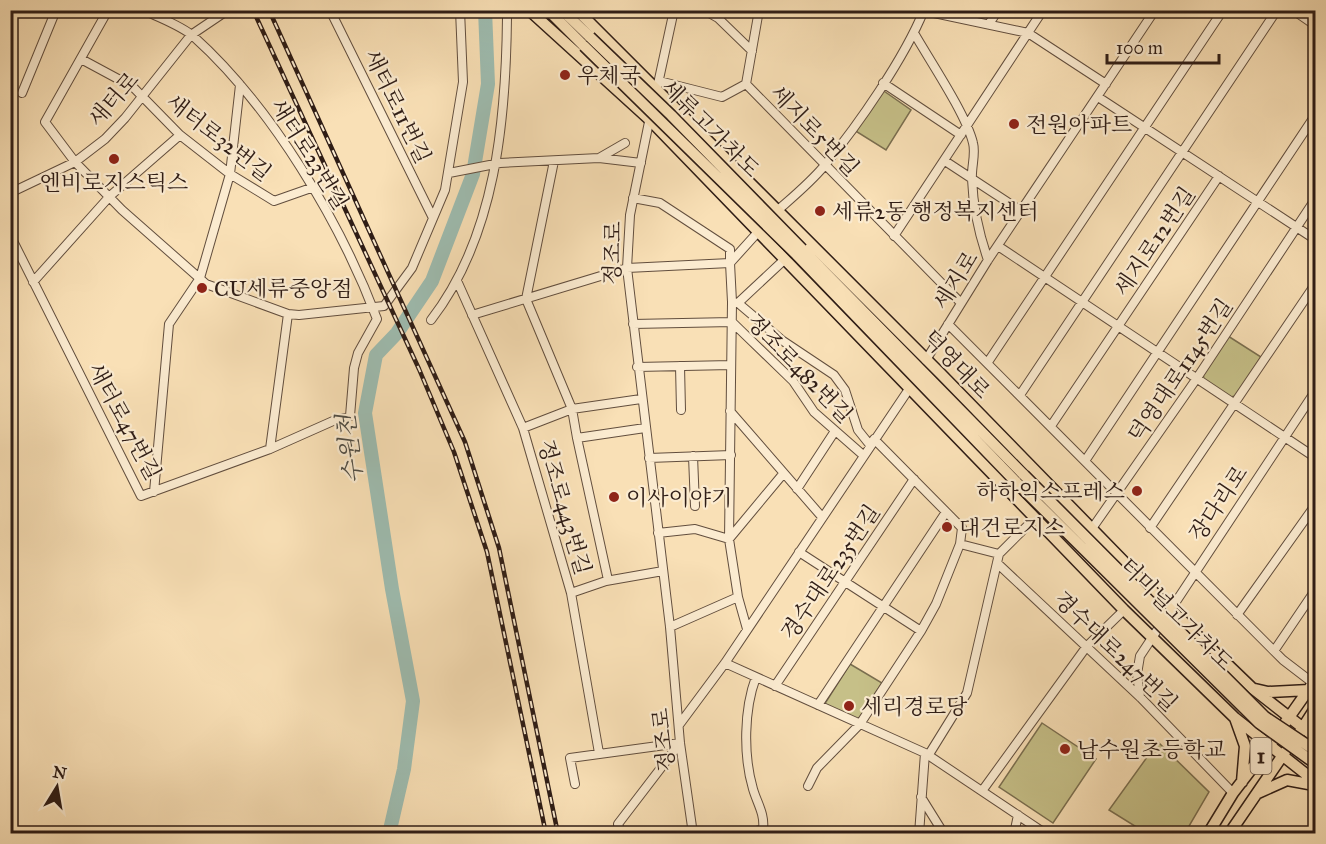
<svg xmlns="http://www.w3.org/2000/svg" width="1326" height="844" font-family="'IM FELL Great Primer','Noto Serif KR',serif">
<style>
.green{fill:#c6c088;stroke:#7a6e4f;stroke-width:1.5}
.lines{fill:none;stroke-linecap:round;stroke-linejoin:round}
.river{stroke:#9ebdb1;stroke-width:14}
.minor-casing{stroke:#624e3e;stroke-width:10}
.major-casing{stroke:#2f1d16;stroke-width:13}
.minor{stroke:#fbebd0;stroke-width:8}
.major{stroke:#f9e0b6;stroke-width:10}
.rail-casing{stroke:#2f1d16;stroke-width:4.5}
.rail{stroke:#fbebd0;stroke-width:2;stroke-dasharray:7;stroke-linecap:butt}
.major-bridge-casing{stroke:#2f1d16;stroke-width:13;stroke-linecap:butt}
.major-bridge{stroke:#f9e0b6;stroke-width:10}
.poi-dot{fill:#8f2418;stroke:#fbebd0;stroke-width:2}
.labels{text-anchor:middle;stroke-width:4.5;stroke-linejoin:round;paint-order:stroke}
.shield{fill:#fbebd0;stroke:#6c5b4e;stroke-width:1.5}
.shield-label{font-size:21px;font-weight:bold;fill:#2f1d16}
.poi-label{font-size:22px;fill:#2f1d16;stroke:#fbebd0;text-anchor:start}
.street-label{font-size:22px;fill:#2f1d16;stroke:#fbebd0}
.water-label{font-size:24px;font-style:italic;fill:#504d44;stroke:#fbebd0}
</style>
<rect width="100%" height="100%" fill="#f9e0b6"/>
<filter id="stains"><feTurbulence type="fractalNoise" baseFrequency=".00333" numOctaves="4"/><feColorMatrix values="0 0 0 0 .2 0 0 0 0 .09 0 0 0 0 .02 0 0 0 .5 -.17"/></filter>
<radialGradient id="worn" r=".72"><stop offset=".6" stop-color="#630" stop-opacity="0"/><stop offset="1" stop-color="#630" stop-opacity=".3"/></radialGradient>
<!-- green -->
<path class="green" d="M881,89L911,110L886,150L854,130Z
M1228,336L1261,357L1236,396L1230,397L1205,381L1203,375Z
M850,664L882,683L858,720L824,705Z
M1042,723L1096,759L1053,823L999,787Z
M1158,742L1209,792L1185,833H1146L1109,810Z"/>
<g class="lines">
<!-- river -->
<path class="river" d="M389,834L404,769L413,701L392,589L365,413L376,355L397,333L432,281L473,174L488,84L485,10"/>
<defs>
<path id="minor" d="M108,10L45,122L75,162L122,210L206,284L288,314L299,315L384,306L412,268L445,190L463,82L460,10
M144,10C159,18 180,25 193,36C271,106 340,221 377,319L358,353L354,368L350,416L333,421L270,449
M330,10L433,218
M704,10L718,18L752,51
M759,10L746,84L961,303
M920,10L1028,33L1106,84
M972,10L973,21
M1293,10L1316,26
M989,24L998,10
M914,33C930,61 966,114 973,143C976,154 971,168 972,179C973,207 979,234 988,260
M81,59L133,87L180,135L230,174L274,201L311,188
M659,81L722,97L746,84
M883,83L961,135
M22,93L56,10
M656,93L674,10
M1098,97L1316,240
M650,117L630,215L627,268L670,627L680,743L693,834
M599,158L625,143
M554,161L526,299L572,409L577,438L645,428
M945,161L1021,211
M449,173L500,163L599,158L641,163
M10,193L75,162L105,139L125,118L191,35L228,10
M778,210C794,196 811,182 825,165C858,125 904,59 924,10
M10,235L141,496L270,449L288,314
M894,236L1043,10
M998,246L1316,458
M33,282L110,196L180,135
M458,283L523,428L571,593L599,753
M732,302L738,303L783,341L834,375L845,390L858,430L870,445
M738,303L784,260
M472,315L627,268L730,263V249L660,203L633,198
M431,320C496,236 506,119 507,17L510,10
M633,324L732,322L793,381L814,412L863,455
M948,324L1283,660L1313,683
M926,360L988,260L1155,10
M988,362L1223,10
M680,366L681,410
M637,367L731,365
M1020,395L1277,10
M730,411L822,517
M1051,426L1219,176
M523,428L572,409L641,399
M577,438L608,580
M874,439L962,528L960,544L999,554
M693,456L695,506
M649,458L731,455
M1085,461L1316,114
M797,489L835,431
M154,492L169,324L200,278L230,174L240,85
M1150,528L1316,283
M1091,530L1197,378L1316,198
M658,533L695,529L729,539L783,474
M799,552L921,631
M997,563L1140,697L1233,793
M571,593L606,581L663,571
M1237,615L1316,504
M670,627L738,597
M747,629L738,597L729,539L732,302L730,263L758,232
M1274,651L1316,589
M725,663L925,753L1046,834
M775,686L914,479
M1140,697L1137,674L1140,656L1316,390
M818,705L946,512
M679,725L725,663L909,389
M928,756L967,693L999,554L1034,519
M575,784L570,758L680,743
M808,786L817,768L860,724L921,631L936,604L960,544
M982,791L1087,646L1124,610
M921,797L944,834
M621,834L618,824L680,743
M746,834L763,829C765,814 757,803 753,789C743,755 744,709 756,677
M919,834L925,753
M1014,834L1018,815"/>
<path id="major" d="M529,10L650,120L1124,610L1235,718L1316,782
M548,10L584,46
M562,10L590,37
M577,10L941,374L1171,610L1252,688L1316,738
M802,249L1024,475
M796,254L1017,483
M1255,689L1268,692L1309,690
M1235,718L1245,746L1242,782
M1285,723L1316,679
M1298,735L1316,707
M1258,793L1287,780L1314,785
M1208,834L1233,793L1273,741
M1229,834L1285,752"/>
</defs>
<!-- minor casing -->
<use href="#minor" class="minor-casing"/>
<!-- major casing -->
<use href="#major" class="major-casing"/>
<!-- minor -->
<use href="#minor" class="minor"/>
<!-- major -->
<use href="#major" class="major"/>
<defs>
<path id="rail" d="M253,10L419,369L454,452L487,552L546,834
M269,10L465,442L499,548L558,834"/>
</defs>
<!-- rail casing -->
<use href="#rail" class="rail-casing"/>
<!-- rail -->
<use href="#rail" class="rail"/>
<defs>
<path id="major-bridge" d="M590,37L671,115L802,249
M584,46L796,254
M1024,475L1265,717L1316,751
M1017,483L1259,723L1316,764"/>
</defs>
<!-- major-bridge casing -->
<use href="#major-bridge" class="major-bridge-casing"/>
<!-- major-bridge -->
<use href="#major-bridge" class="major-bridge"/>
</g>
<!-- markers -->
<g class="poi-dot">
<circle cx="565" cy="75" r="6"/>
<circle cx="1014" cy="124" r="6"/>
<circle cx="114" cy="159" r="6"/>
<circle cx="820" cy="211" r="6"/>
<circle cx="202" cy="288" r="6"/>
<circle cx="1137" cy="491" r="6"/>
<circle cx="614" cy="497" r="6"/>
<circle cx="947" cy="527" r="6"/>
<circle cx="849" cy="706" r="6"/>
<circle cx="1065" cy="749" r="6"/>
</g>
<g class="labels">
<!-- shield labels -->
<rect class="shield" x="1250.5" y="738" width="21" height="36" rx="4.5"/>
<g class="shield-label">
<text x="1261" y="763">1</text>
</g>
<!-- poi labels -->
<g class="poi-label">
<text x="577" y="83">우체국</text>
<text x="1026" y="132">전원아파트</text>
<text x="114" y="190" text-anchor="middle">엔비로지스틱스</text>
<text x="832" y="219">세류2동 행정복지센터</text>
<text x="214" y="296">CU세류중앙점</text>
<text x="1125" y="499" text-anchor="end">하하익스프레스</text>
<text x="626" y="505">이사이야기</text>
<text x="959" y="535">대건로지스</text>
<text x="861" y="714">세리경로당</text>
<text x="1077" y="757">남수원초등학교</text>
</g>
<!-- street labels -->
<g class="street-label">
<text transform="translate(113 99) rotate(-49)" y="8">새터로</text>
<text transform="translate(398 106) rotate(64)" y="8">새터로11번길</text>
<text transform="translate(711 128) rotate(45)" y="8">세류고가차도</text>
<text transform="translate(815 130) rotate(46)" y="8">세지로5번길</text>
<text transform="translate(219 137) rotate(38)" y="8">새터로32번길</text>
<text transform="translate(310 154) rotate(58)" y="8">새터로23번길</text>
<text transform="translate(1154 241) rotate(-56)" y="8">세지로12번길</text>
<text transform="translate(612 253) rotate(-89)" y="8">정조로</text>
<text transform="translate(955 280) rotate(-58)" y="8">세지로</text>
<text transform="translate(957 364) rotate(46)" y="8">덕영대로</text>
<text transform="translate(800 368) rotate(46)" y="8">정조로482번길</text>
<text transform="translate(1180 370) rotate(-56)" y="8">덕영대로1145번길</text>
<text transform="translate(125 421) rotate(62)" y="8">새터로47번길</text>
<text transform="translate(1218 503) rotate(-56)" y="8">장다리로</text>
<text transform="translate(565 507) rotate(74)" y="8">정조로443번길</text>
<text transform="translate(830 572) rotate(-56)" y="8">경수대로235번길</text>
<text transform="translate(1177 614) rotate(45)" y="8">터미널고가차도</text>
<text transform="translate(1116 651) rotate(44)" y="8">경수대로247번길</text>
<text transform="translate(663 740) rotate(-96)" y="8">정조로</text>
</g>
<!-- water labels -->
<g class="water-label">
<text transform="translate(350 449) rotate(-97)" y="8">수원천</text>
</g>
</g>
<!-- margin -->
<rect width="1326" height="844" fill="none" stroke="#f9e0b6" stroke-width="36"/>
<rect x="12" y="12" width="1302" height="820" fill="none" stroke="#2f1d16" stroke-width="3"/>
<rect x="18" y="18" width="1290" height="808" fill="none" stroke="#2f1d16" stroke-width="1.5"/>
<!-- north arrow -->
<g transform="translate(57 787) rotate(11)" stroke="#fbebd0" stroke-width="4.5" paint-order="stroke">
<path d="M0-4.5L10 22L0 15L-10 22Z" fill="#2f1d16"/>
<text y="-9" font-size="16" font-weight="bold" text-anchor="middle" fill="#2f1d16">N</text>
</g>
<!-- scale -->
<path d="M1107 54v9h112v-9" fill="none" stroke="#2f1d16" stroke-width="3"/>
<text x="1116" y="54" font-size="18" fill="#2f1d16" stroke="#fbebd0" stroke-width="4.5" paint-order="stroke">100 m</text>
<rect width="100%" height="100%" filter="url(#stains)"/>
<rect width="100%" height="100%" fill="url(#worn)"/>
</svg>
